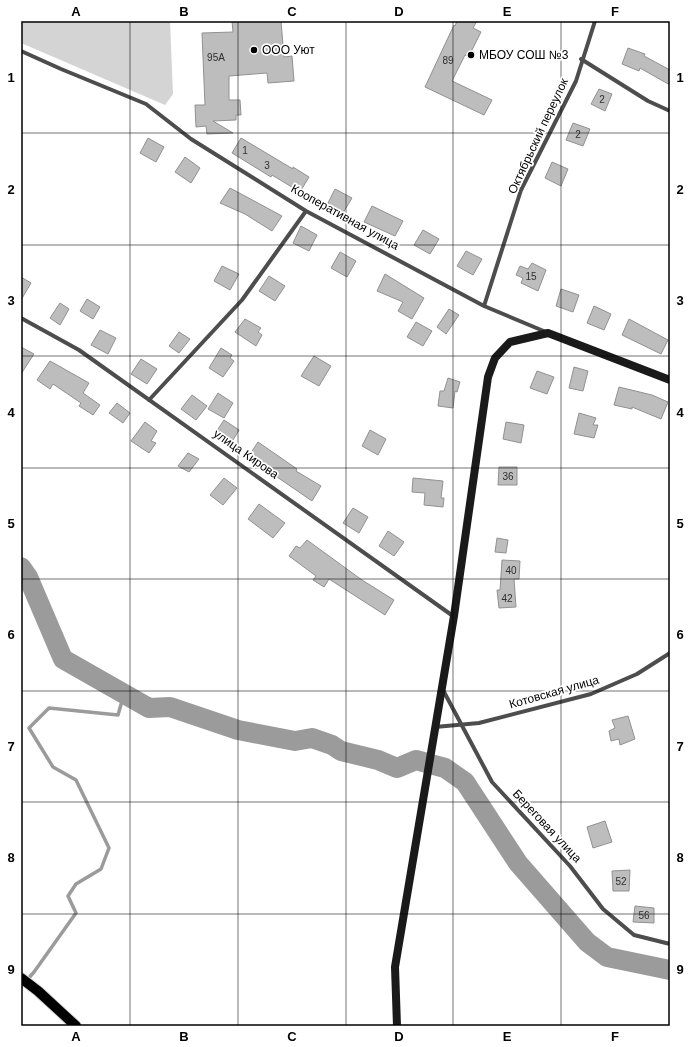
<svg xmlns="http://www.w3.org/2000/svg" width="691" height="1047" font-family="Arial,sans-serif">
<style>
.green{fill:#d4d4d4}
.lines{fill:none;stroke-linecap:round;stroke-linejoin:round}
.stream{stroke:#9b9b9b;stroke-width:3.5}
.river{stroke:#9b9b9b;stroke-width:20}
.building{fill:#bdbdbd;stroke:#919191}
.primary-casing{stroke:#dbdbdb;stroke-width:12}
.street{stroke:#4d4d4d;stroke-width:4}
.secondary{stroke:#1a1a1a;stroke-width:8}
.primary{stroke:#000;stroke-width:10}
.grid{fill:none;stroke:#000;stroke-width:1;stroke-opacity:0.55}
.poi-dot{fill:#000;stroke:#fff;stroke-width:1.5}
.labels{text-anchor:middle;stroke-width:3.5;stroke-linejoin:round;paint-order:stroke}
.number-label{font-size:10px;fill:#2f2f2f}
.poi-label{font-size:12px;fill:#000;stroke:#fff;text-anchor:start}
.street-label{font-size:12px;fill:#000;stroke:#fff}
.neatline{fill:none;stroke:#000;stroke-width:1.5}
.grid-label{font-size:13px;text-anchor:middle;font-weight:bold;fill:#000}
</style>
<rect width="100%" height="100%" fill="#fff"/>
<!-- green -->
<path class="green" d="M21,21H170L173,94L165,105L21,43Z"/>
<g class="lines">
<!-- stream -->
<path class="stream" d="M21,987L34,972L76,913L68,896L76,884L101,869L109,848L76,780L53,767L29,728L49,708L118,715L124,694"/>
<!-- river -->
<path class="river" d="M21,567L28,577L63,659L149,708L170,707L238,730L295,741L312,738L332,745L341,751L378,760L397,768L416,760L445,768L465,782L518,863L587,942L607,957L670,970"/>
</g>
<!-- building -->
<path class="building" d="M232,21H281L284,57L292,56L294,81L268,83L267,73L229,76V100H240L241,115H236V120L213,121L233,133L207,134L206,126L196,127L195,105H205L202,33L233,32Z
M457,21H477L473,28L481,32L469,56L465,55L452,81L492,100L484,115L425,87L454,25L455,26Z
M628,48L645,54L644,56L670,70V85L640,68L639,71L622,64Z
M599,89L612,94L605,111L591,104Z
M573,123L590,129L583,146L566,140Z
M148,138L164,147L156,162L140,153Z
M241,138L293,169V167L309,177L300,192L272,175L271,177L232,153Z
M185,157L200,168L191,183L175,172Z
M552,162L568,169L561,186L545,178Z
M230,188L282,216L272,231L245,214L220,203Z
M335,189L352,198L343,213L327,205Z
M372,206L403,221L395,236L364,222Z
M301,226L317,235L309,251L293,243Z
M423,230L439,239L430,254L414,245Z
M466,251L482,259L473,275L457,266Z
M340,252L356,261L347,277L331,268Z
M532,263L546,270L538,291L521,283L523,278L516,275L520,266L528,269Z
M222,266L239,274L230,290L214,281Z
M385,274L424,298L412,319L398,311L403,302L377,291Z
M269,276L285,286L275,301L259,291Z
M21,277L31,283L21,300Z
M561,289L579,295L573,312L556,306Z
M87,299L100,307L93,319L80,311Z
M60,303L69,309L60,325L50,318Z
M594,306L611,314L604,330L587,323Z
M449,309L459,315L446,334L437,327Z
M245,319L261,328L258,332L262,335L256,346L235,332Z
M629,319L668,340L661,354L622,335Z
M416,322L432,331L423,346L407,337Z
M100,330L116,338L108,354L91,345Z
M179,332L190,339L179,353L169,346Z
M21,347L34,354L21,374Z
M221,348L232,355L230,358L234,361L223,377L209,368Z
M314,356L331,366L319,386L301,376Z
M141,359L157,369L147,384L131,374Z
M50,361L89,383L83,393L100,405L93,415L79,406L81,403L53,384L50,389L37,380Z
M574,367L588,371L583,391L569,388Z
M537,371L554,377L547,394L530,388Z
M448,378L460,382L457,392L455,391L453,408L438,406L440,391H444Z
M619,387L652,395L668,402L661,419L632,407V409L614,405Z
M218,393L233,403L224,418L208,409Z
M192,395L207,406L196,420L181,409Z
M117,403L130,413L123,423L109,413Z
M579,413L596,418L593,425H598L594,438L574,434Z
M224,420L239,430L230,445L214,435Z
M145,422L157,431L151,441L156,443L149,453L131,441Z
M506,422L524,425L521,443L503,439Z
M370,430L386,439L378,455L362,446Z
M258,442L297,469L296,471L321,486L312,501L248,457Z
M188,453L199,459L189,472L178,466Z
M499,467H517V485H498Z
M224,478L237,488L223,505L210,495Z
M413,478L443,481L441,498H444L443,507L424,505L425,493L412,492Z
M259,504L285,523L273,538L248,519Z
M353,508L368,517L359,533L343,523Z
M388,531L404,542L394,556L379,546Z
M497,538L508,540L506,553L495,552Z
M307,540L362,580L394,600L385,615L329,579L324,587L313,580L316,576L289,556L296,546L300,548Z
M502,560L520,561L519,579H514L516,607L499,608L497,590H500Z
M628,716L635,739L620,745L619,739L611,741L609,731L615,728L612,720Z
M605,821L612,842L593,848L587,827Z
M630,870L629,891H613L612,871Z
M635,906L654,908V923L633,922Z"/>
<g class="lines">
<defs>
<path id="primary" d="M21,978L38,991L76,1026"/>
</defs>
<!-- primary casing -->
<use href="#primary" class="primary-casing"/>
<!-- street -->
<path class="street" d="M21,51L61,69L146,104L191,139L306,211L484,306L546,332
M581,59L648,101L670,111
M484,306L521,190L576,81L595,21
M21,318L79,350L453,616
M149,400L242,300L306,211
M443,690L492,782L570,866L603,909L634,935L670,944
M435,727L479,723L591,694L637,674L670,653"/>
<!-- secondary -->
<path class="secondary" d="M397,1026L395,967L454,616L488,377L495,358L510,342L548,333L670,380"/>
<!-- primary -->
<use href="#primary" class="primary"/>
</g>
<!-- grid -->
<path class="grid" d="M130,21V1026M238,21V1026M346,21V1026M453,21V1026M561,21V1026M21,133H670M21,245H670M21,356H670M21,468H670M21,579H670M21,691H670M21,802H670M21,914H670"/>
<!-- markers -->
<g class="poi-dot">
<circle cx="254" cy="50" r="4"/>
<circle cx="471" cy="55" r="4"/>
</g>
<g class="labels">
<!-- number labels -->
<g class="number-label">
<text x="216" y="61">95А</text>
<text x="448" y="64">89</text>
<text x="602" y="103">2</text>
<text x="578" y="138">2</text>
<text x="245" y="154">1</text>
<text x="267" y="169">3</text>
<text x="531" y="280">15</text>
<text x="508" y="480">36</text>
<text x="511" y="574">40</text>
<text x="507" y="602">42</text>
<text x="621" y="885">52</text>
<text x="644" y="919">56</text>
</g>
<!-- poi labels -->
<g class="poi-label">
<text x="262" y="54">ООО Уют</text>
<text x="479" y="59">МБОУ СОШ №3</text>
</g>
<!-- street labels -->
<g class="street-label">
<text transform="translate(538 136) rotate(-65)" y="4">Октябрьский переулок</text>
<text transform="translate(345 217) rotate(29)" y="4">Кооперативная улица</text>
<text transform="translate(246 454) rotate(35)" y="4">улица Кирова</text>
<text transform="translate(554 692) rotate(-16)" y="4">Котовская улица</text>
<text transform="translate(547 826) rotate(47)" y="4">Береговая улица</text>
</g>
</g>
<!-- border -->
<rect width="691" height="1047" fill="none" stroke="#ffffff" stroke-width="44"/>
<rect x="22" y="22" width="647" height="1003" class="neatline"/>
<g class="grid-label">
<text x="76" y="16">A</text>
<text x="184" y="16">B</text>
<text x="292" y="16">C</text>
<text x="399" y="16">D</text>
<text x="507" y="16">E</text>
<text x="615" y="16">F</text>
<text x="11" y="82">1</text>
<text x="680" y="82">1</text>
<text x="11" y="194">2</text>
<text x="680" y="194">2</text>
<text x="11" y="305">3</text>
<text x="680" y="305">3</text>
<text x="11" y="417">4</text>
<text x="680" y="417">4</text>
<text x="11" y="528">5</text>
<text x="680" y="528">5</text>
<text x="11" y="639">6</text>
<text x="680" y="639">6</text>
<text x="11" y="751">7</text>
<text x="680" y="751">7</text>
<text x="11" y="862">8</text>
<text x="680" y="862">8</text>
<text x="11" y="974">9</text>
<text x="680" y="974">9</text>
<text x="76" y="1041">A</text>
<text x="184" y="1041">B</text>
<text x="292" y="1041">C</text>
<text x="399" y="1041">D</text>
<text x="507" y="1041">E</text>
<text x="615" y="1041">F</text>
</g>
</svg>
